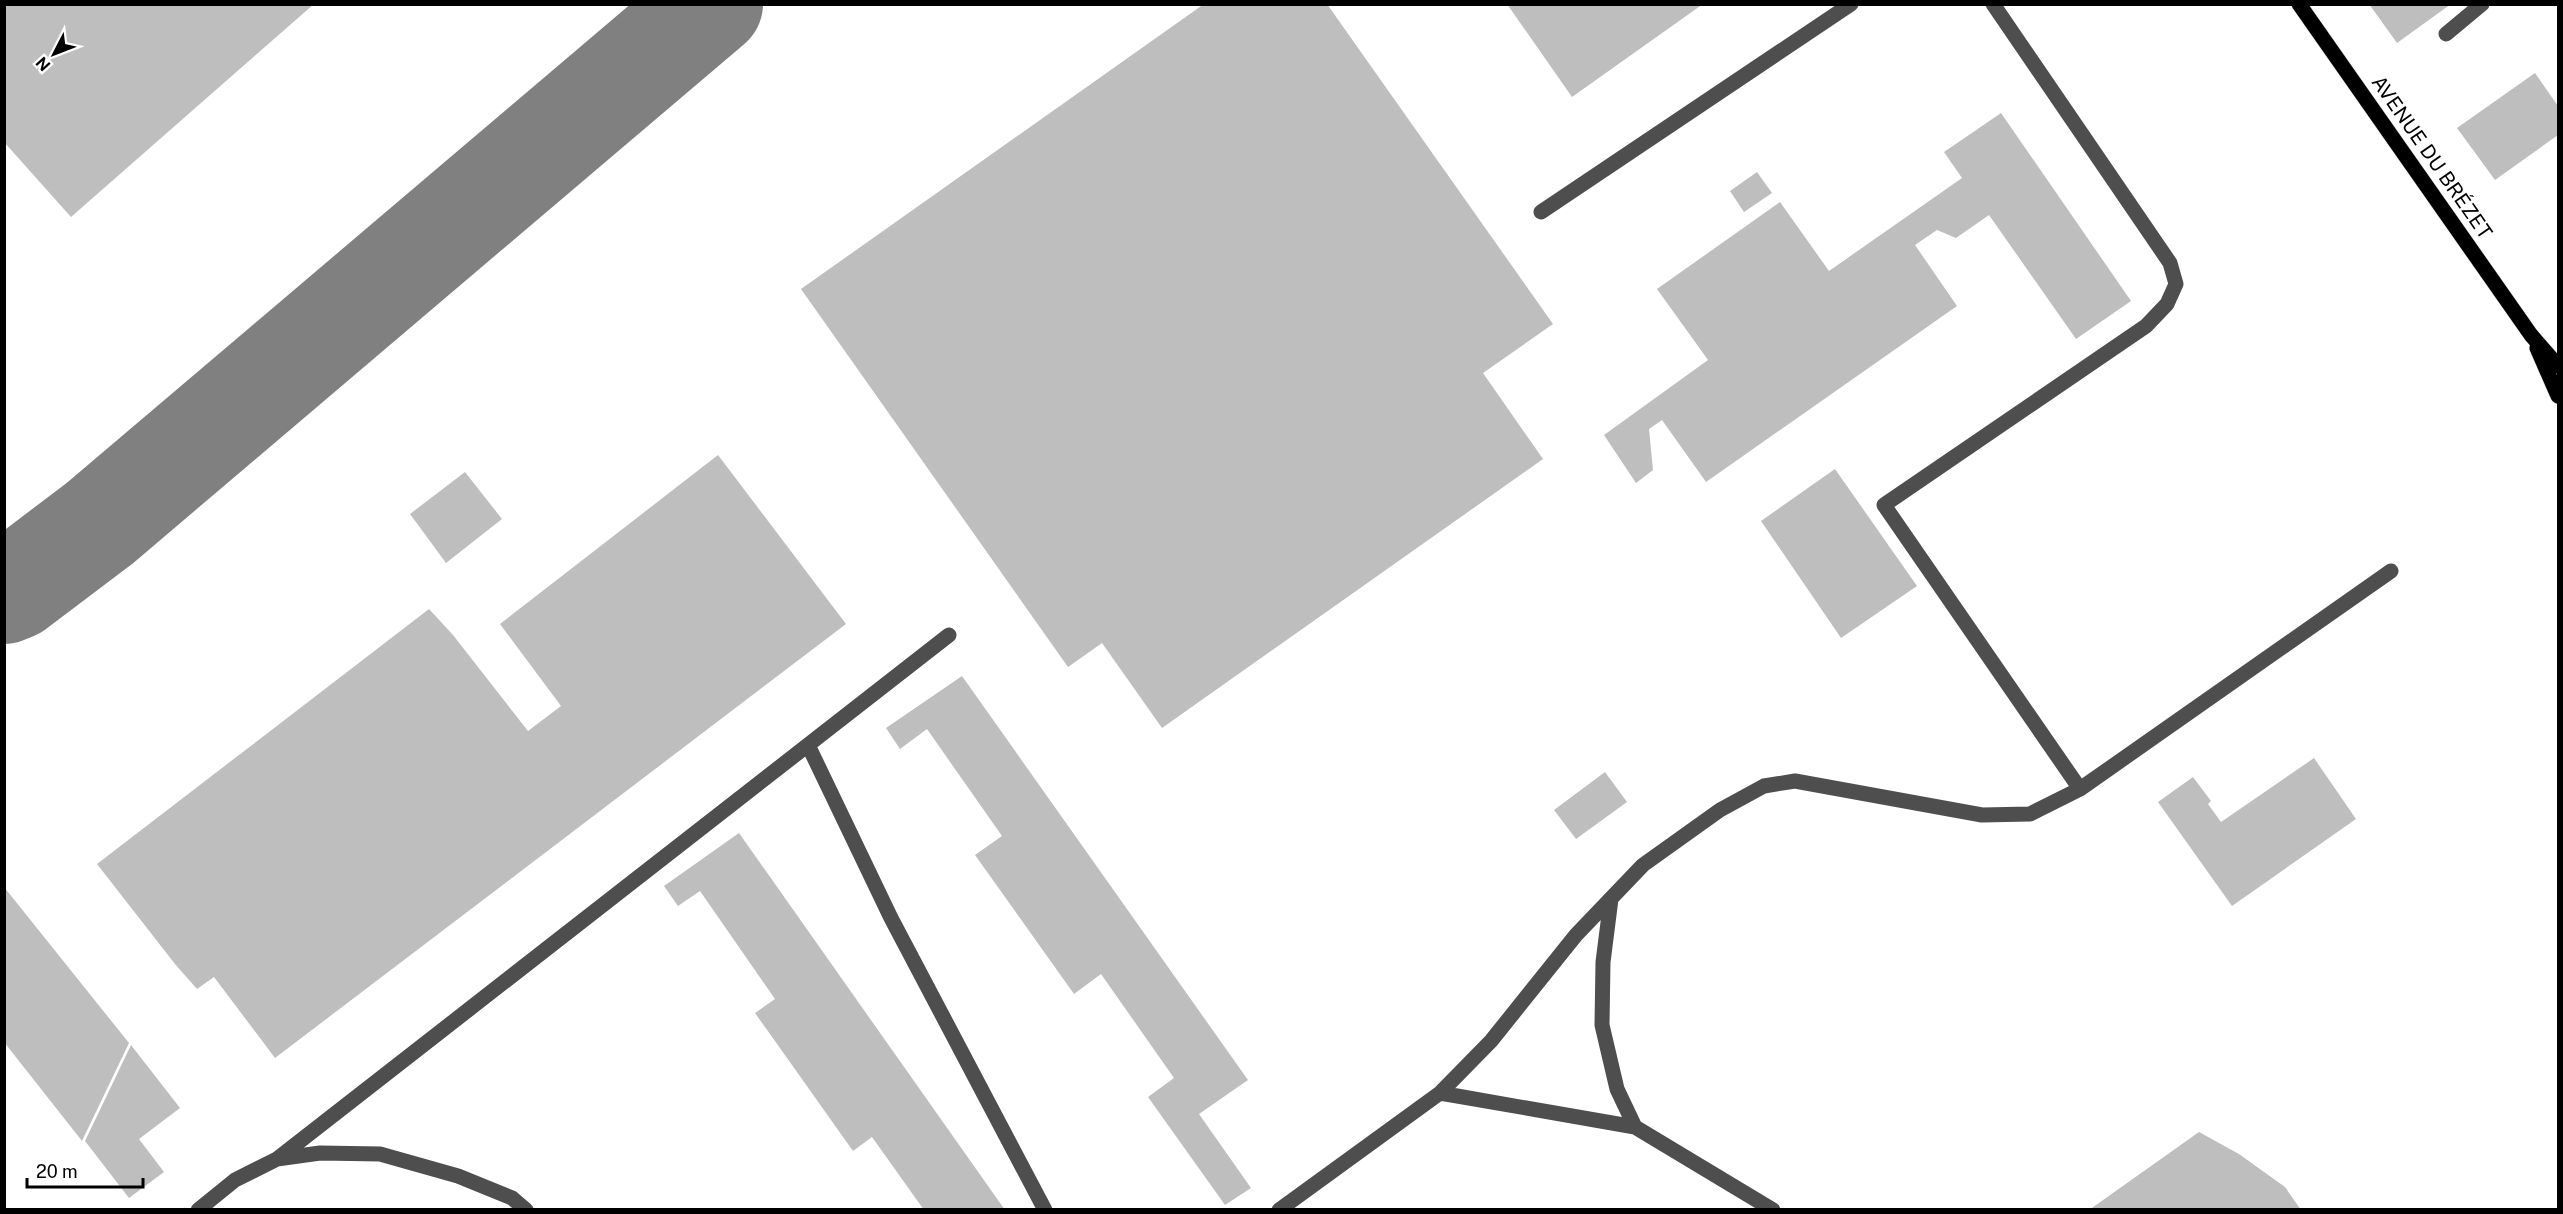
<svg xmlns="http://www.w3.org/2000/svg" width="2563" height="1214" font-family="'Public Sans',sans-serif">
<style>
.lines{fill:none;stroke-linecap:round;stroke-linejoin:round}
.taxiway{stroke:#808080;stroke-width:104}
.building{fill:#bebebe}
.major-casing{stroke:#dbdbdb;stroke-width:16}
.minor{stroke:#4e4e4e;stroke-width:15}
.major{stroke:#000;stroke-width:15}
.labels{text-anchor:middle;stroke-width:5;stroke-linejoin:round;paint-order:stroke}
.street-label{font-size:20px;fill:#000;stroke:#fff}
</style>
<rect width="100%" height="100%" fill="#fff"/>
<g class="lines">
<!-- taxiway -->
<path class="taxiway" d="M4,592L14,588L100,523L711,4"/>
</g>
<!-- building -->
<path class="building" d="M4,4H314L71,217L4,142Z
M1204,4H1327L1553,324L1483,373L1543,459L1162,728L1102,643L1068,667L801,289Z
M1507,4H1703L1572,97Z
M2369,4H2451L2397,43Z
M2535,73L2558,106V135L2495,180L2457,128Z
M2001,113L2131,301L2076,339L1989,215L1956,238L1937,230L1915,245L1957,306L1706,482L1662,420L1649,429L1653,470L1636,483L1604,435L1708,360L1657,289L1780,202L1829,271L1962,178L1944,152Z
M1757,172L1772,193L1744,212L1730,191Z
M718,455L846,624L275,1058L214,977L197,989L175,964L97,864L429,609L453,635L528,731L561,706L500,624Z
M1835,469L1917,586L1841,638L1761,521Z
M465,472L502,519L446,563L410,514Z
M962,676L1248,1080L1199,1114L1251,1188L1225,1205L1148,1097L1174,1078L1101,974L1074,994L975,855L1002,836L927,729L900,749L886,728Z
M2314,758L2356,819L2232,906L2158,802L2193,777L2211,801L2208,804L2221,822Z
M1605,772L1627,802L1576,839L1554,810Z
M739,833L1005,1210H924L872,1137L853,1151L755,1013L775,999L700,891L678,906L664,886Z
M4,887L129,1043L82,1141L4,1042Z
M131,1045L180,1108L139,1139L164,1172L129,1198L85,1141Z
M2199,1132L2239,1154L2285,1187L2301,1210H2089Z"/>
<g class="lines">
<defs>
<path id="major" d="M2299,4L2531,335L2558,366
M2537,348L2558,396"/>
</defs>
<!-- major casing -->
<use href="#major" class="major-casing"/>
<!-- minor -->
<path class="minor" d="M1993,4L2170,263L2176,284L2167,304L2146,326L1884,505L2080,789
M2446,34L2482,4
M1541,212L1851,4
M808,745L891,918L1045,1210
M1611,899L1603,962L1602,1025L1617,1089L1635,1127L1773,1210
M1440,1093L1635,1127
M277,1159L949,635
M198,1210L235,1180L277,1159L320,1153L380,1154L458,1176L512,1198L526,1210
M1279,1210L1440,1093L1491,1041L1576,935L1643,865L1720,810L1764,786L1795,781L1982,815L2030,814L2080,789L2391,571"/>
<!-- major -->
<use href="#major" class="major"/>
</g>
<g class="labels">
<!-- street labels -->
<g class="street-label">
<text transform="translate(2432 157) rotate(55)" y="7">AVENUE DU BRÉZET</text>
</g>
</g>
<!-- border -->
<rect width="2563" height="1214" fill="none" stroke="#000000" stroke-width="12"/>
<!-- north arrow -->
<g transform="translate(54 54) rotate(228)" stroke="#ffffff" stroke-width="4.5" paint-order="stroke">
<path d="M0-4.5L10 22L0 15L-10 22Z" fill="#000000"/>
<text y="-9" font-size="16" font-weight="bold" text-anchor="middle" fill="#000000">N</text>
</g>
<!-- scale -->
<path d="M27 1178v9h116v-9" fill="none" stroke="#000000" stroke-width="3"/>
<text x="36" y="1178" font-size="18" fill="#000000" stroke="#ffffff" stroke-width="4.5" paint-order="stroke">20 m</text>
</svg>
